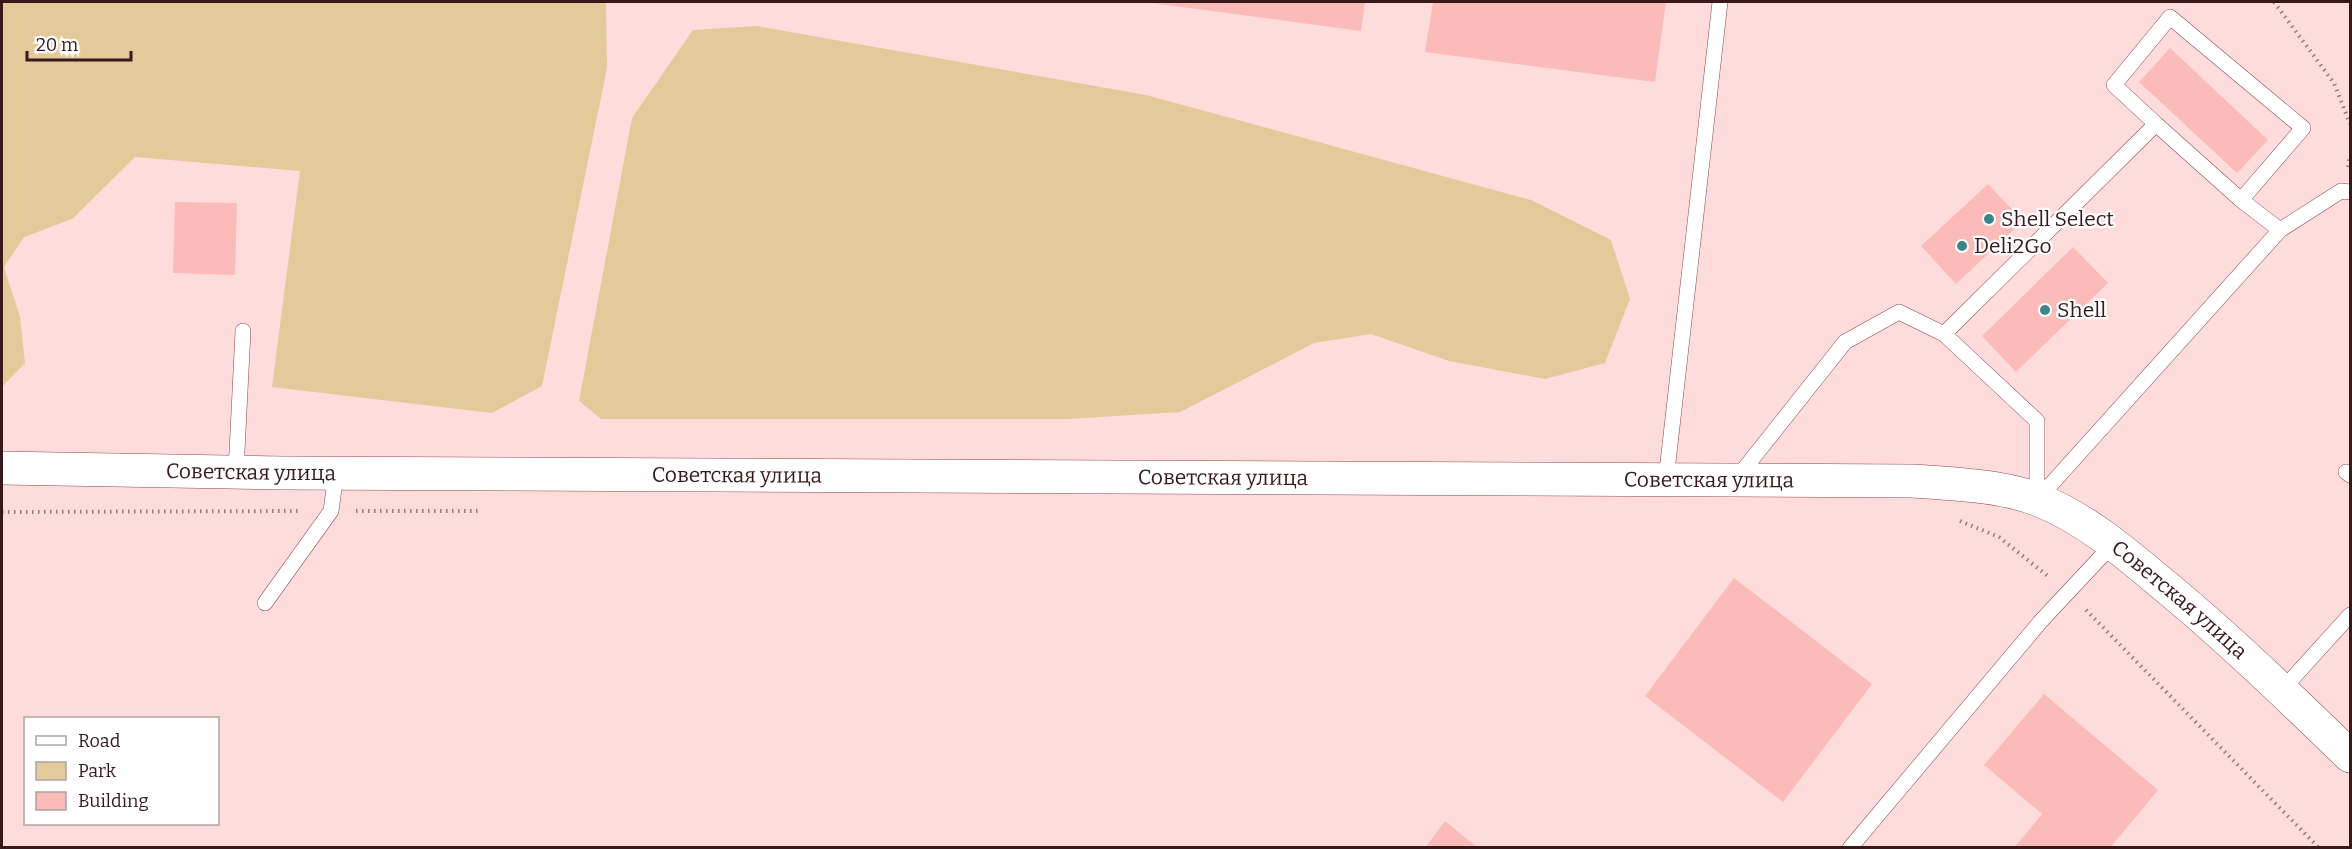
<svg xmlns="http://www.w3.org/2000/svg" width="2352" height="849" font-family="Bitter,serif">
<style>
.green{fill:#e4c99b}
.building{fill:#fbbbb9}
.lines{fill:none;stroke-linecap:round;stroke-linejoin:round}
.service-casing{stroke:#8e494a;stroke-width:16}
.tertiary-casing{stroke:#8e494a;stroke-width:34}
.path{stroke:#9a7a7a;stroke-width:4;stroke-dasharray:1.5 4.5;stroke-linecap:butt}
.service{stroke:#fff;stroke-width:15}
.tertiary{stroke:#fff;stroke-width:33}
.poi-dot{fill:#3b8488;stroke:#fff;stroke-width:2}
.labels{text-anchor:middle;stroke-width:4.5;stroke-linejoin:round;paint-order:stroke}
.poi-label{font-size:21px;fill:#37191a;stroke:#fff;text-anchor:start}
.street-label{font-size:21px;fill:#37191a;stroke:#fff}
</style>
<rect width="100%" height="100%" fill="#fedcdb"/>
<!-- green -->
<path class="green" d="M2,2H606L607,68L542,386L492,413L272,387L300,171L135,157L72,219L24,237L4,267L20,317L25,363L2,387Z
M757,26L1146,95L1531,200L1611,240L1630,299L1605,363L1545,379L1449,361L1371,334L1314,343L1180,412L1068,419H601L579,401L632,118L693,30Z"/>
<!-- building -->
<path class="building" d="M1144,2H1365L1361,31Z
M1433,2H1666L1655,82L1425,52Z
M2170,48L2268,140L2237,173L2139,82Z
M1988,184L2023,221L1956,284L1921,246Z
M175,202L237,203L235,275L173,273Z
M2073,247L2108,283L2016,372L1982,336Z
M1734,578L1872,684L1783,802L1645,696Z
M2044,694L2158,790L2110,848H2014L2042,814L1984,765Z
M1445,821L1478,848H1425Z"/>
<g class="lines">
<defs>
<path id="service" d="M2156,124L2114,85L2170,17L2303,128L2241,200
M1944,334L2156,124L2241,200L2280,230
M236,472L243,331
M2346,472L2350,475
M1737,478L1845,342L1899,312L1944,334L2037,421V500
M1666,480L1720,2
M2037,500L2280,230L2341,191L2350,192
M265,603L331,511L336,473
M2282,690L2350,615
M1850,848L2041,621L2114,543"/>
<g id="tertiary">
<path id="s1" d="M2,468L283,473L1913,481C1954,484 2000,485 2039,500C2084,518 2122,550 2159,581C2226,636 2288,696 2350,756"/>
</g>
</defs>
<!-- service casing -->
<use href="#service" class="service-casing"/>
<!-- tertiary casing -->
<use href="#tertiary" class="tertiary-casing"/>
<!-- path -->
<path class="path" d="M2274,2L2334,83L2350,124
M2348,167L2350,157
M356,511H478
M2,512L301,511
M1960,521L1999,537L2049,577
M2086,610L2319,848"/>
<!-- service -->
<use href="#service" class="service"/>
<!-- tertiary -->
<use href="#tertiary" class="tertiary"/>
</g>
<!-- markers -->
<g class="poi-dot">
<circle cx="1989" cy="219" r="6"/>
<circle cx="1962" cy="246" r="6"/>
<circle cx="2045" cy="310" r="6"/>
</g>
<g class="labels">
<!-- poi labels -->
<g class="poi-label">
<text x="2001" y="226">Shell Select</text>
<text x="1974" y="253">Deli2Go</text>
<text x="2057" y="317">Shell</text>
</g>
<!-- street labels -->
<g class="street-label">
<text dy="7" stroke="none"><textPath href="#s1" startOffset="249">Советская улица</textPath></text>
<text dy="7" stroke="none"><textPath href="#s1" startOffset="735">Советская улица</textPath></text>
<text dy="7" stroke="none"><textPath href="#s1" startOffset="1221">Советская улица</textPath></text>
<text dy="7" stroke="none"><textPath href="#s1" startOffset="1707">Советская улица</textPath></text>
<text dy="7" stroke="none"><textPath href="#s1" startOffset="2212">Советская улица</textPath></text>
</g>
</g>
<!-- border -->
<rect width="2352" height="849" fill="none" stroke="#37191a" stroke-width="6"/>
<!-- legend -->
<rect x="24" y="717" width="195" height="108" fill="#ffffff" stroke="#afa3a3" stroke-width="1.5"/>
<rect x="36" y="736" width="30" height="9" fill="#ffffff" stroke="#afa3a3" stroke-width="1.5"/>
<text x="78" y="747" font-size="18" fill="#37191a">Road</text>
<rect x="36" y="762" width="30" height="18" fill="#e4c99b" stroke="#afa3a3" stroke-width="1.5"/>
<text x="78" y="777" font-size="18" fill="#37191a">Park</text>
<rect x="36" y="792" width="30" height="18" fill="#fbbbb9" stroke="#afa3a3" stroke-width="1.5"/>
<text x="78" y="807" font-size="18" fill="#37191a">Building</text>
<!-- scale -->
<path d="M27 51v9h104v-9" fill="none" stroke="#37191a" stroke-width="3"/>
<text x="36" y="51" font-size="18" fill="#37191a" stroke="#ffffff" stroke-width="4.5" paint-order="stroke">20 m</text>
</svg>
